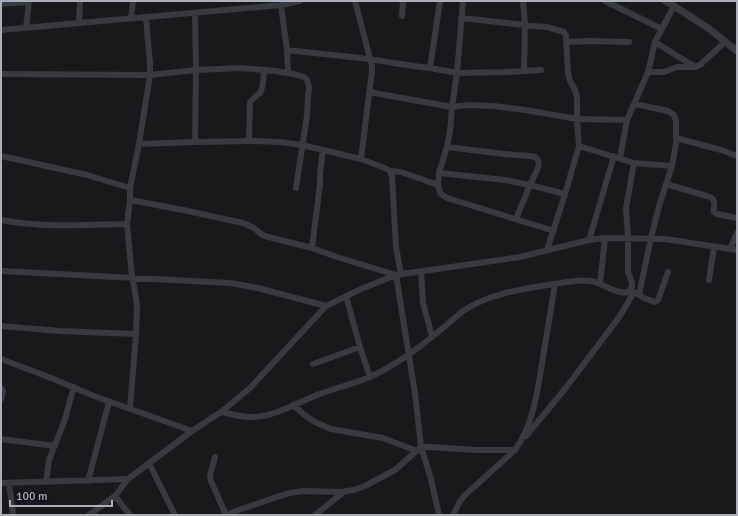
<svg xmlns="http://www.w3.org/2000/svg" width="738" height="516" font-family="Signika,sans-serif">
<style>
.lines{fill:none;stroke-linecap:round;stroke-linejoin:round}
.minor{stroke:#393a40;stroke-width:6}
.tertiary{stroke:#393a40;stroke-width:7}
</style>
<rect width="100%" height="100%" fill="#19181b"/>
<g class="lines">
<!-- minor -->
<path class="minor" d="M355,1L372,66V71L361,159
M463,1L457,73L452,107L450,131L447,147L439,173L438,185L440,193L447,198L554,231
M523,1L525,24L524,71
M605,1L662,29
M1,4L28,2
M281,5L287,50L288,73
M195,13L196,70L195,142
M402,16L403,1
M131,18L133,1
M461,18L534,26L547,27L564,32L566,36L568,73L570,81L575,90L577,97V119L579,146L565,194L547,250
M79,23L80,1
M26,28L29,1
M1,30L281,5L300,1
M566,42L590,41L629,42
M655,42L695,67
M287,50L369,59L413,66L430,68L457,73L507,72L541,70
M430,68L440,1
M648,72H664L677,67H695L700,65L725,42
M1,74L150,75L196,70L241,68L276,71L298,75L304,77L307,80L309,87L308,96L307,116L296,188
M369,92L452,107L469,105L493,106L525,110L577,119L627,120
M635,104L668,111L674,115L676,121V143L672,166L659,206L651,238L639,295
M676,138L721,150L737,156
M249,141L250,102C253,98 256,96 260,93C264,87 263,77 264,70
M139,144L195,142L254,141L280,142L302,145L361,159L385,168L390,171L392,177L396,247L401,274
M579,146L634,163L672,166
M447,147L505,154L529,156L535,157L538,160L539,163L538,168L530,185L516,219
M1,156L87,175L130,188
M620,158L627,120L648,72L655,42L674,6
M390,171L401,172L438,185
M439,173L505,180L530,185L565,194
M666,184L710,197C717,201 713,206 714,212L717,214L737,218
M130,200L183,210L243,223L254,228L261,234L265,236L312,248L337,257L396,275L415,393L421,447L431,479L439,515
M1,220C43,228 85,225 127,224
M589,240L614,156
M312,248L320,184V173L323,150
M730,249L737,233
M1,271L230,283L258,288L326,306
M421,271L423,303L432,336
M709,280L714,247
M600,284L605,238
M636,293L644,298L655,302L658,300L668,272
M346,296L360,347L370,377
M1,326L60,331L136,334
M1,359L51,378L94,396L192,431
M313,364L360,347
M1,388L3,391L1,399
M293,405L307,417L315,422L331,429L383,438L417,451
M130,408L136,334L137,306L135,292L132,277L127,224L130,200V188L139,144L150,75V63L146,18
M221,412C232,414 243,418 254,417C275,416 297,403 317,395C335,388 354,384 372,376C406,360 435,335 463,311C490,293 523,289 554,284C566,282 579,279 591,281C603,283 616,295 629,292L632,286V283L628,272V238L626,208L634,163
M526,436L565,389L617,320L623,311L634,292
M1,439L55,446
M215,457L210,475L211,481L226,515
M149,463L175,515
M88,481L109,402
M46,482L49,460L64,422L74,387
M1,483L128,479
M9,483L13,515
M115,496L130,515
M89,515L115,496L128,479L192,431L221,412L250,388L326,306L361,289L396,275L520,257L589,240L605,238L665,239L737,250
M228,515L236,511L277,497L289,493L304,491L339,492L354,490L365,486L395,470L421,447H431L475,450H515
M315,515L345,491
M453,515L459,503L464,496L515,450C534,424 538,388 543,357C547,332 551,308 555,284"/>
<!-- tertiary -->
<path class="tertiary" d="M665,1L674,6L708,28L737,51"/>
</g>
<!-- border -->
<rect width="738" height="516" fill="none" stroke="#aaafbb" stroke-width="4"/>
<!-- scale -->
<path d="M10 500v6h102v-6" fill="none" stroke="#aaafbb" stroke-width="2"/>
<text x="16" y="500" font-size="12" fill="#aaafbb" stroke="#131316" stroke-width="3" paint-order="stroke">100 m</text>
</svg>
